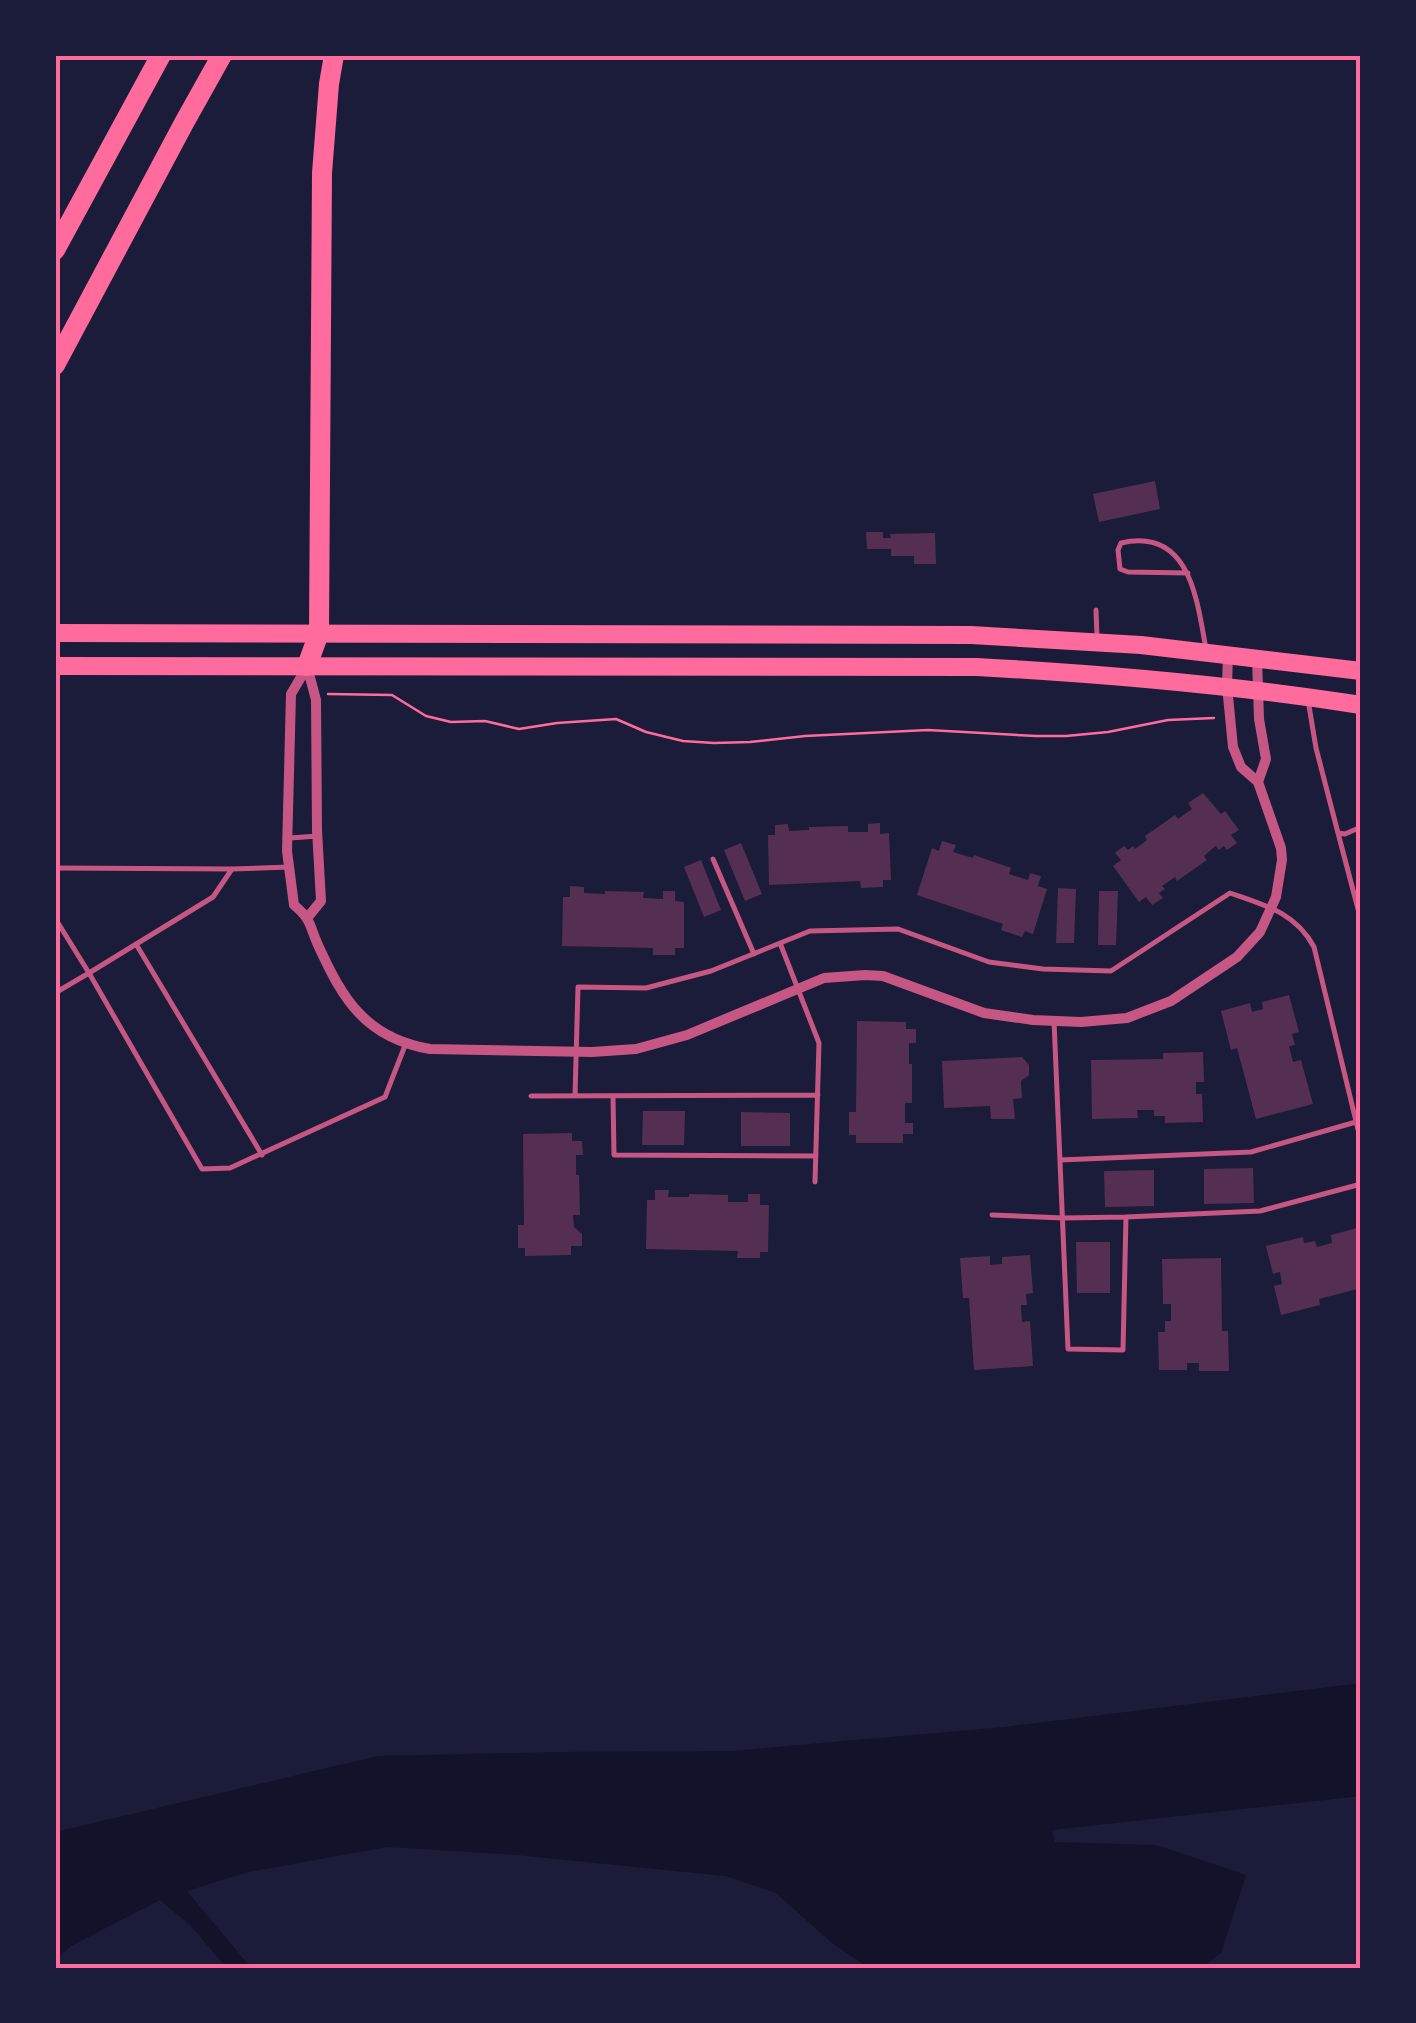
<svg xmlns="http://www.w3.org/2000/svg" width="1416" height="2023" font-family="Signika,sans-serif">
<style>
.water{fill:#12122b}
.building{fill:#542f53}
.lines{fill:none;stroke-linecap:round;stroke-linejoin:round}
.path{stroke:#ff6b9d;stroke-width:2.5}
.service{stroke:#c65784;stroke-width:5}
.minor{stroke:#c65784;stroke-width:10}
.primary{stroke:#ff6b9d;stroke-width:18}
.motorway{stroke:#ff6b9d;stroke-width:20}
.neatline{fill:none;stroke:#ff6b9d;stroke-width:4}
</style>
<rect width="100%" height="100%" fill="#1b1b3a"/>
<!-- water -->
<path class="water" d="M1361,1683V1796L1052,1830L1055,1842L1156,1845L1246,1875L1221,1953L1201,1968H869L832,1943L776,1893L725,1876L517,1855L387,1847L248,1872L187,1891L246,1962L253,1968H227L190,1925L160,1900L71,1946L55,1960V1832L378,1756L559,1752L732,1751L1004,1727Z"/>
<!-- building -->
<path class="building" d="M1155,481L1160,509L1099,522L1093,494Z
M866,532H883V538H891L890,534L935,533L936,564H914V556H891V549H867Z
M1203,793L1221,814L1225,811L1239,830L1231,835L1237,843L1227,850L1224,846L1219,850L1216,846L1212,849L1204,856L1207,860L1177,881L1175,877L1162,886L1165,889L1159,893L1163,898L1152,905L1146,897L1139,902L1113,866L1121,860L1115,853L1124,846L1128,850L1133,846L1135,849L1147,840L1145,836L1175,815L1178,819L1192,809L1188,803Z
M880,823V834L889,833L891,880H883V887L861,888L860,881L769,885L768,835H775V825L788,824L789,831L809,830V827L848,826V832H868V824Z
M942,841L956,845L953,852L973,858L974,855L1011,868L1009,874L1028,880L1030,873L1041,876L1038,886L1047,889L1033,934L1025,931L1022,937L1001,930L1003,924L917,895L932,848L939,851Z
M741,843L762,894L745,901L724,850Z
M701,860L721,910L704,917L684,867Z
M570,886L584,887V893L605,894V891L644,892L643,898L663,899V891H675V901L684,902V948H675V955H653V948L562,946L563,897H570Z
M1058,888L1076,889L1074,943H1056Z
M1099,891H1118L1116,945H1098Z
M1289,995L1299,1032L1292,1034L1295,1045L1289,1046L1293,1062L1301,1060L1313,1104L1256,1119L1237,1048L1231,1050L1221,1011L1250,1003L1252,1012L1263,1009L1262,1002Z
M857,1021L906,1022V1029H916V1043H909V1064H912V1103H905V1123H913V1134H903V1143H856V1135H849V1112H856Z
M1203,1052L1204,1082H1196V1094H1202L1203,1122L1165,1123V1116H1154V1110H1137L1138,1118L1092,1119L1091,1060L1163,1059V1053Z
M1022,1057L1029,1065V1075L1021,1081L1022,1098L1013,1099L1015,1119H991L990,1106L944,1108L942,1061Z
M643,1111H685L684,1145H642Z
M741,1112L790,1113V1146H741Z
M572,1133V1141H582L583,1155H576V1175H579L580,1215H573L574,1227L582,1234V1246H571V1255L525,1256V1248H518V1225H524L523,1134Z
M1253,1168L1254,1203L1204,1204V1169Z
M1154,1170V1206L1105,1207L1104,1171Z
M655,1190H669L668,1197H689V1194L728,1195V1202H748V1194H760V1205H769L768,1252H760V1258H737L738,1251L646,1249L647,1200H655Z
M1361,1227V1288L1319,1299L1320,1305L1281,1315L1274,1286L1282,1284L1280,1272L1273,1274L1266,1246L1303,1237L1304,1243L1315,1241L1317,1247L1332,1243L1331,1235Z
M1076,1242H1110V1293H1077Z
M1030,1255L1033,1293L1026,1294L1027,1305H1021L1022,1322L1030,1321L1033,1366L974,1370L969,1298H963L960,1258L990,1256V1265L1002,1264V1257Z
M1221,1258L1222,1331H1228L1229,1371H1199V1363H1187V1370H1159L1158,1332H1165V1321H1171V1304H1163L1162,1259Z"/>
<g class="lines">
<!-- path -->
<path class="path" d="M328,694L392,695L426,716L451,722L485,721L519,729L557,723L616,719L646,732L683,741L714,743L750,742L805,736L928,730L1036,736H1066L1108,732L1168,720L1214,718"/>
<!-- service -->
<path class="service" d="M1188,573L1128,572L1120,569L1118,550L1121,543C1190,527 1197,600 1206,649
M1096,610L1097,637
M1308,700L1316,748L1338,833L1345,834L1361,827
M1338,833L1358,909
M290,838L318,836
M713,859L754,954
M55,868L232,869L289,867
M55,918L89,973L213,897L232,869
M780,943L819,1043L815,1182
M136,944L262,1155
M55,993L89,973L202,1169L230,1168L385,1097L406,1043
M1054,1021L1068,1349L1123,1350L1126,1217L1260,1211L1361,1184
M531,1096L818,1095
M575,1096L578,987L646,988L711,971L810,931L898,929L989,962L1043,969L1111,971L1230,893C1265,905 1296,913 1314,947L1361,1142
M613,1096L614,1155L816,1156
M1060,1160L1251,1152L1356,1122
M992,1215L1063,1218L1126,1217"/>
<!-- minor -->
<path class="minor" d="M1257,658L1259,719L1266,759L1258,782
M307,666L316,700L317,830L321,901L308,917
M307,667L291,694L287,851L294,905C312,920 309,925 318,945C343,1000 366,1038 430,1049L592,1052L636,1049L687,1035L824,978L865,975L883,976L984,1013L1033,1020L1081,1022L1127,1018L1171,1001L1237,957L1260,932L1276,897L1282,860L1281,848L1258,782L1241,767L1233,747L1227,686L1228,654"/>
<!-- primary -->
<path class="primary" d="M55,633L971,635L1141,645L1361,671
M55,666L977,667C1106,674 1233,685 1361,705"/>
<!-- motorway -->
<path class="motorway" d="M55,250L161,55
M55,365L184,123L222,55
M307,666L319,633L322,173L329,84L334,55"/>
</g>
<!-- border -->
<rect width="1416" height="2023" fill="none" stroke="#1b1b3a" stroke-width="115"/>
<rect x="58" y="58" width="1300" height="1908" class="neatline"/>
</svg>
